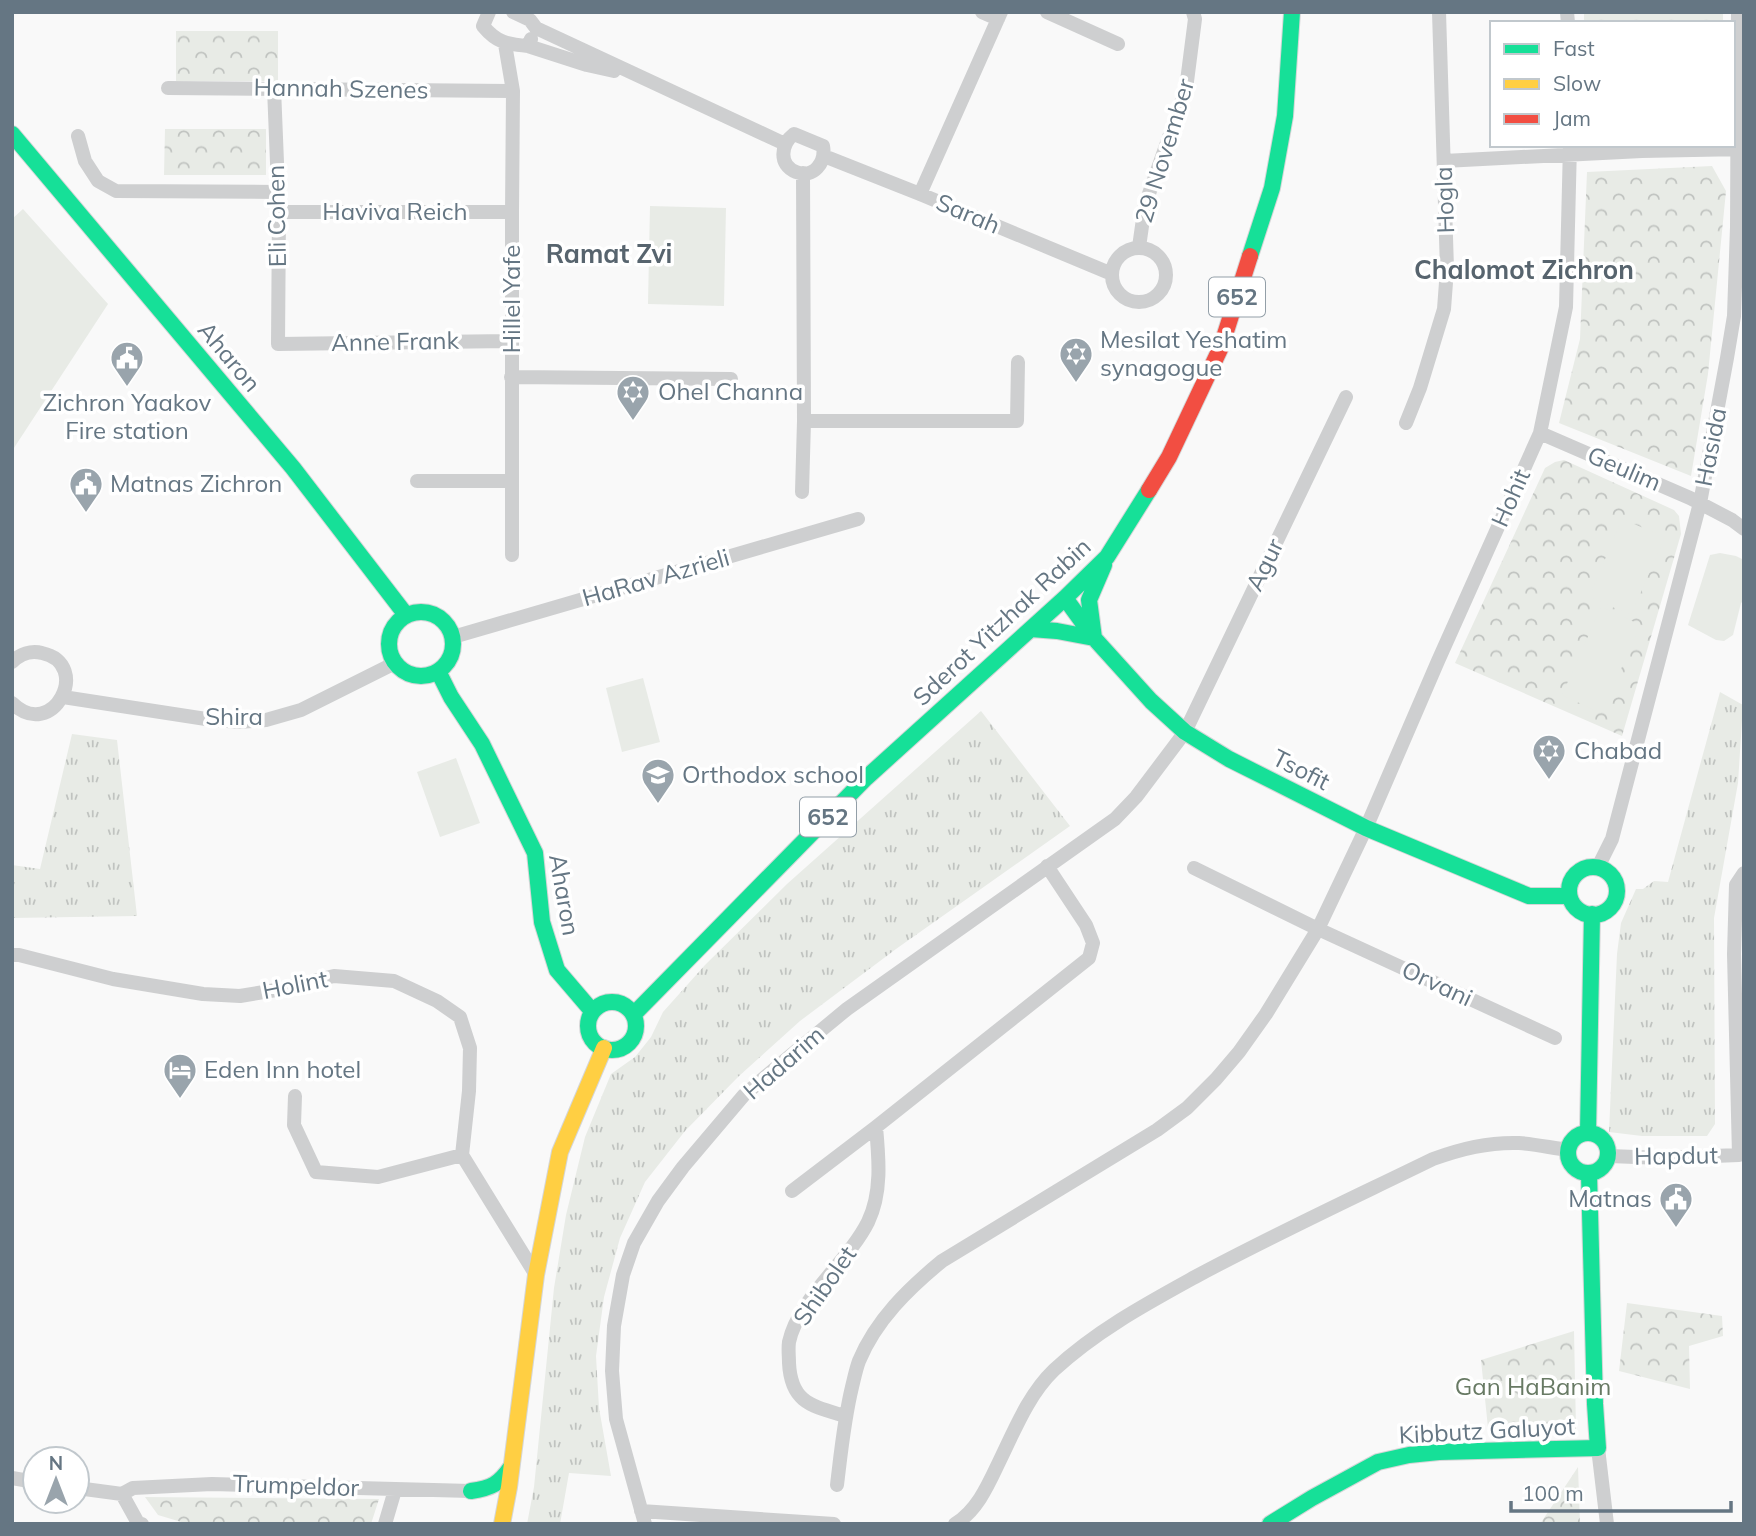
<svg xmlns="http://www.w3.org/2000/svg" width="1756" height="1536" font-family="Mulish,sans-serif">
<style>
.grass{fill:url(#grass-tufts)}
.park{fill:url(#park-crowns)}
.pitch{fill:#e8ebe6}
.lines{fill:none;stroke-linecap:round;stroke-linejoin:round}
.fast-casing{stroke:#d5d6d7;stroke-width:18}
.slow-casing{stroke:#d5d6d7;stroke-width:18}
.jam-casing{stroke:#d5d6d7;stroke-width:18}
.street{stroke:#cecfd0;stroke-width:14}
.fast{stroke:#16e098;stroke-width:16}
.slow{stroke:#ffcf43;stroke-width:16}
.jam{stroke:#f24e42;stroke-width:16}
.labels{text-anchor:middle;stroke-width:7;stroke-linejoin:round;paint-order:stroke}
.shield{fill:#fff;stroke:#939fa8;stroke-width:2}
.shield-label{font-size:23px;font-weight:bold;fill:#657683}
.street-label{font-size:24px;fill:#657683;stroke:#fff}
.poi-label{font-size:24px;fill:#657683;stroke:#fff;text-anchor:start}
.park-label{font-size:24px;fill:#687a64;stroke:#fff}
.neighbourhood-label{font-size:26px;font-weight:bold;fill:#57646e;stroke:#fff}
</style>
<defs>
<pattern id="grass-tufts" width="24" height="20" patternUnits="userSpaceOnUse" patternTransform="scale(1.75)"><rect width="24" height="20" fill="#e8ebe6"/><path d="M3 7l-1-3M5 7V3M7 7l1-3M15 17l-1-3M17 17v-4M19 17l1-3" fill="none" stroke="#c0c3c0"/></pattern>
<pattern id="park-crowns" width="20" height="18" patternUnits="userSpaceOnUse" patternTransform="scale(1.75)"><rect width="20" height="18" fill="#e8ebe6"/><path d="M2 6a3 3 0 1 1 6 0M12 15a3 3 0 1 1 6 0" fill="none" stroke="#c0c3c0"/></pattern>
</defs>
<rect width="100%" height="100%" fill="#f9f9f9"/>
<!-- grass -->
<path class="grass" d="M1720,692L1743,705L1738,783L1714,918L1715,1124L1707,1136H1642L1609,1132L1617,954L1621,923L1636,889H1643L1654,881L1668,882Z
M981,711L1070,826L896,949L800,1021L739,1076L685,1131L645,1182L620,1238L604,1297L596,1356L599,1408L611,1476L569,1473L560,1524H527L534,1487L554,1288L566,1215L585,1137L611,1074L635,1057L651,1037L663,1012L705,965L787,884Z
M72,734L117,740L137,916L12,918V865L40,869Z"/>
<!-- park -->
<path class="park" d="M1584,12H1723V23H1584Z
M176,31H278V81H176Z
M165,129H266V175H164Z
M1712,166L1726,191L1708,374L1691,476L1559,423L1580,339L1587,172Z
M1564,460L1674,510L1679,516L1681,534L1622,736L1455,663L1545,468L1555,462Z
M1627,1303L1722,1316L1723,1336L1689,1346L1690,1389L1619,1371Z
M1574,1331L1576,1429L1488,1428L1481,1360Z
M1578,1467L1580,1524H1540Z
M145,1497L379,1499L371,1524H188L158,1515Z"/>
<!-- pitch -->
<path class="pitch" d="M650,206L726,208L724,306L648,304Z
M23,209L108,304L12,451V219Z
M1622,519L1665,537L1631,615L1589,597Z
M1720,553L1736,556L1744,560V600L1741,603L1733,635L1724,641L1716,640L1688,625L1710,555Z
M1601,607L1641,625L1601,713L1562,695Z
M643,678L660,742L622,752L606,688Z
M456,758L480,823L440,837L417,772Z"/>
<g class="lines">
<defs>
<path id="fast" d="M12,134L293,468L406,615
M1250,256L1272,188L1285,116L1292,12
M1065,598L1094,638L1151,701L1185,732L1229,759L1366,828L1529,896H1569
M389 644a32 32 0 1 1 64 0a32 32 0 1 1-64 0Z
M1031,629L1057,631L1094,638L1089,600L1104,565
M438,671L451,697L482,744L535,853L542,922L557,970L592,1011
M1569 891a24 24 0 1 1 48 0a24 24 0 1 1-48 0Z
M588 1026a24 24 0 1 1 48 0a24 24 0 1 1-48 0Z
M634,1014L866,778L1065,598L1107,557L1149,490
M1568 1153a20 20 0 1 1 40 0a20 20 0 1 1-40 0Z
M1588,1133L1592,914
M471,1491C492,1488 499,1484 511,1467
M1270,1524L1312,1498L1378,1462L1409,1455L1439,1452L1598,1448L1595,1404L1589,1174"/>
<path id="slow" d="M502,1524L509,1487L536,1275L560,1152L604,1048"/>
<path id="jam" d="M1149,490L1169,457L1221,347L1250,256"/>
</defs>
<!-- fast casing -->
<use href="#fast" class="fast-casing"/>
<!-- slow casing -->
<use href="#slow" class="slow-casing"/>
<!-- jam casing -->
<use href="#jam" class="jam-casing"/>
<!-- street -->
<path class="street" d="M489,12L483,26C497,43 507,44 528,46L531,39
M513,12L530,20L536,28L785,144
M982,12L998,19
M1047,12L1118,44
M1567,12L1568,23
M505,44L513,91L512,212V555
M528,46L587,65L614,71
M168,88L513,91
M274,88L279,212L278,344L512,341
M794,134L823,146C826,162 814,179 796,172C778,165 781,144 794,134Z
M78,136L85,161L98,181L116,191L278,192
M824,156L920,194L1112,274
M1444,161L1642,151L1744,149
M920,194L1001,12
M279,212H512
M1139,247L1145,205L1186,89L1195,19L1193,12
M1112 275a27 27 0 1 1 54 0a27 27 0 1 1-54 0Z
M511,377L731,379
M804,421H1017L1018,362
M1406,423L1420,388L1444,309L1447,269L1439,12
M1540,433L1690,498L1732,520L1744,529
M417,481H512
M802,492L804,421L803,173
M453,637L858,519
M12,662C20,654 31,650 42,653C93,664 53,743 12,703
M63,697L206,719L238,722L266,720L301,710L395,663
M1598,867L1612,839L1700,503L1727,358L1734,316L1737,227L1738,12
M1194,868L1318,929L1555,1038
M12,955H19L113,979L203,994L240,996L276,990L334,976L394,981L437,1001L460,1017L470,1048L469,1091L462,1155L536,1275
M295,1096L294,1125L316,1172L378,1177L462,1155
M1739,1155L1734,954L1736,885L1744,873
M1609,1156L1662,1158L1739,1155L1744,1153
M792,1191L876,1127L1089,958L1093,943L1086,925L1047,866
M845,1416C812,1406 791,1403 789,1363C789,1356 788,1349 789,1342C798,1299 848,1262 868,1222C882,1193 879,1159 876,1127
M1598,1448L1607,1524
M12,1478L35,1482
M837,1485C841,1452 844,1420 852,1387C854,1379 856,1369 859,1361C876,1320 908,1289 942,1261L1157,1130L1187,1108L1216,1079L1239,1052L1266,1014L1318,929L1366,828L1438,661L1540,433L1566,307L1570,145
M77,1488L122,1494L133,1488L212,1484L471,1491
M122,1494L138,1523L142,1524
M641,1511L834,1524
M385,1524L395,1490
M645,1524L616,1419L612,1371L614,1326L623,1275L634,1243L658,1201L683,1167L744,1095L790,1056L847,1009L1115,819L1136,797L1185,732L1346,397
M955,1524C978,1510 989,1483 1000,1460C1015,1429 1029,1394 1054,1370C1096,1331 1146,1304 1195,1277C1273,1235 1353,1198 1433,1159C1461,1149 1488,1142 1519,1143C1535,1144 1552,1148 1568,1150"/>
<!-- fast -->
<use href="#fast" class="fast"/>
<!-- slow -->
<use href="#slow" class="slow"/>
<!-- jam -->
<use href="#jam" class="jam"/>
</g>
<!-- icons -->
<defs>
<symbol id="synagogue-pin" viewBox="-11 -11 22 30"><path d="M0 17L-7.5 6A9.5 9.5 0 1 1 7.5 6Z" fill="#99a4ac" stroke="#fff"/><path d="M0-6.5L5.6 3.2H-5.6ZM0 6.5L5.6-3.2H-5.6Z" fill="#fff"/></symbol>
<symbol id="civic-pin" viewBox="-11 -11 22 30"><path d="M0 17L-7.5 6A9.5 9.5 0 1 1 7.5 6Z" fill="#99a4ac" stroke="#fff"/><path d="M-.6-6.5H3V-4.5H.6V-3L4-1V1h2V6H-6V1h2V-1L-.6-3ZM-1.2 2.5V6h2.4V2.5Z" fill="#fff"/></symbol>
<symbol id="school-pin" viewBox="-11 -11 22 30"><path d="M0 17L-7.5 6A9.5 9.5 0 1 1 7.5 6Z" fill="#99a4ac" stroke="#fff"/><path d="M0-5L7-2L0 1L-7-2ZM-4 1L0 2.5L4 1V4Q0 6-4 4Z" fill="#fff"/></symbol>
<symbol id="hotel-pin" viewBox="-11 -11 22 30"><path d="M0 17L-7.5 6A9.5 9.5 0 1 1 7.5 6Z" fill="#99a4ac" stroke="#fff"/><path d="M-6-4.5h1.5V1H6V5H4.5V3h-9V5H-6ZM-4 0a1.8 1.8 0 1 1 3.6 0ZM.5 0V-2.5h3Q6-2.5 6 0Z" fill="#fff"/></symbol>
</defs>
<g fill-rule="evenodd">
<use href="#synagogue-pin" x="1057" y="335" width="38" height="52"/>
<use href="#civic-pin" x="108" y="339" width="38" height="52"/>
<use href="#synagogue-pin" x="614" y="373" width="38" height="52"/>
<use href="#civic-pin" x="67" y="465" width="38" height="52"/>
<use href="#synagogue-pin" x="1530" y="732" width="38" height="52"/>
<use href="#school-pin" x="639" y="756" width="38" height="52"/>
<use href="#hotel-pin" x="161" y="1051" width="38" height="52"/>
<use href="#civic-pin" x="1657" y="1180" width="38" height="52"/>
</g>
<g class="labels">
<!-- shield labels -->
<g class="shield">
<rect x="1209" y="277.5" width="56" height="39" rx="5"/>
<rect x="800" y="797.5" width="56" height="39" rx="5"/>
</g>
<g class="shield-label">
<text x="1237" y="305">652</text>
<text x="828" y="825">652</text>
</g>
<!-- street labels -->
<g class="street-label">
<text transform="translate(341 89) rotate(1)" y="8">Hannah Szenes</text>
<text transform="translate(1165 151) rotate(-73)" y="8">29 November</text>
<text transform="translate(1445 200) rotate(-92)" y="8">Hogla</text>
<text x="395" y="220">Haviva Reich</text>
<text transform="translate(968 214) rotate(23)" y="8">Sarah</text>
<text transform="translate(277 216) rotate(-91)" y="8">Eli Cohen</text>
<text transform="translate(512 299) rotate(-90)" y="8">Hillel Yafe</text>
<text transform="translate(395 342) rotate(-1)" y="8">Anne Frank</text>
<text transform="translate(229 357) rotate(50)" y="8">Aharon</text>
<text transform="translate(1711 447) rotate(-79)" y="8">Hasida</text>
<text transform="translate(1624 469) rotate(23)" y="8">Geulim</text>
<text transform="translate(1511 498) rotate(-66)" y="8">Hohit</text>
<text transform="translate(1265 565) rotate(-64)" y="8">Agur</text>
<text transform="translate(656 578) rotate(-16)" y="8">HaRav Azrieli</text>
<text transform="translate(1002 622) rotate(-43)" y="8">Sderot Yitzhak Rabin</text>
<text x="234" y="725">Shira</text>
<text transform="translate(1301 770) rotate(27)" y="8">Tsofit</text>
<text transform="translate(564 895) rotate(80)" y="8">Aharon</text>
<text transform="translate(1437 984) rotate(25)" y="8">Orvani</text>
<text transform="translate(295 985) rotate(-11)" y="8">Holint</text>
<text transform="translate(784 1063) rotate(-41)" y="8">Hadarim</text>
<text transform="translate(1676 1156) rotate(-1)" y="8">Hapdut</text>
<text transform="translate(825 1286) rotate(-55)" y="8">Shibolet</text>
<text transform="translate(1487 1431) rotate(-3)" y="8">Kibbutz Galuyot</text>
<text transform="translate(296 1486) rotate(2)" y="8">Trumpeldor</text>
</g>
<!-- poi labels -->
<g class="poi-label">
<text x="1100" y="348">Mesilat Yeshatim<tspan x="1100" dy="28">synagogue</tspan></text>
<text x="658" y="400">Ohel Channa</text>
<text x="127" y="411" text-anchor="middle">Zichron Yaakov<tspan x="127" dy="28">Fire station</tspan></text>
<text x="110" y="492">Matnas Zichron</text>
<text x="1574" y="759">Chabad</text>
<text x="682" y="783">Orthodox school</text>
<text x="204" y="1078">Eden Inn hotel</text>
<text x="1652" y="1207" text-anchor="end">Matnas</text>
</g>
<!-- park labels -->
<g class="park-label">
<text x="1533" y="1395">Gan HaBanim</text>
</g>
<!-- neighbourhood labels -->
<g class="neighbourhood-label">
<text x="609" y="263">Ramat Zvi</text>
<text x="1524" y="279">Chalomot Zichron</text>
</g>
</g>
<!-- border -->
<rect width="1756" height="1536" fill="none" stroke="#657683" stroke-width="28"/>
<!-- legend -->
<rect x="1490" y="21" width="245" height="126" fill="#ffffff" stroke="#c1c8cd" stroke-width="2"/>
<rect x="1504" y="44" width="35" height="10" fill="#16e098" stroke="#c1c8cd" stroke-width="2"/>
<text x="1553" y="56" font-size="21" fill="#657683">Fast</text>
<rect x="1504" y="79" width="35" height="10" fill="#ffcf43" stroke="#c1c8cd" stroke-width="2"/>
<text x="1553" y="91" font-size="21" fill="#657683">Slow</text>
<rect x="1504" y="114" width="35" height="10" fill="#f24e42" stroke="#c1c8cd" stroke-width="2"/>
<text x="1553" y="126" font-size="21" fill="#657683">Jam</text>
<!-- north arrow -->
<g transform="translate(56 1480)"><circle r="33" fill="#ffffff" stroke="#c1c8cd" stroke-width="2"/>
<path d="M0-5L12 26L0 18L-12 26Z" fill="#99a4ac"/>
<text y="-10" font-size="19" font-weight="bold" text-anchor="middle" fill="#657683">N</text>
</g>
<!-- scale -->
<path d="M1511 1501v10h220v-10" fill="none" stroke="#657683" stroke-width="3.5"/>
<text x="1522" y="1501" font-size="21" fill="#657683" stroke="#ffffff" stroke-width="5" paint-order="stroke">100 m</text>
</svg>
